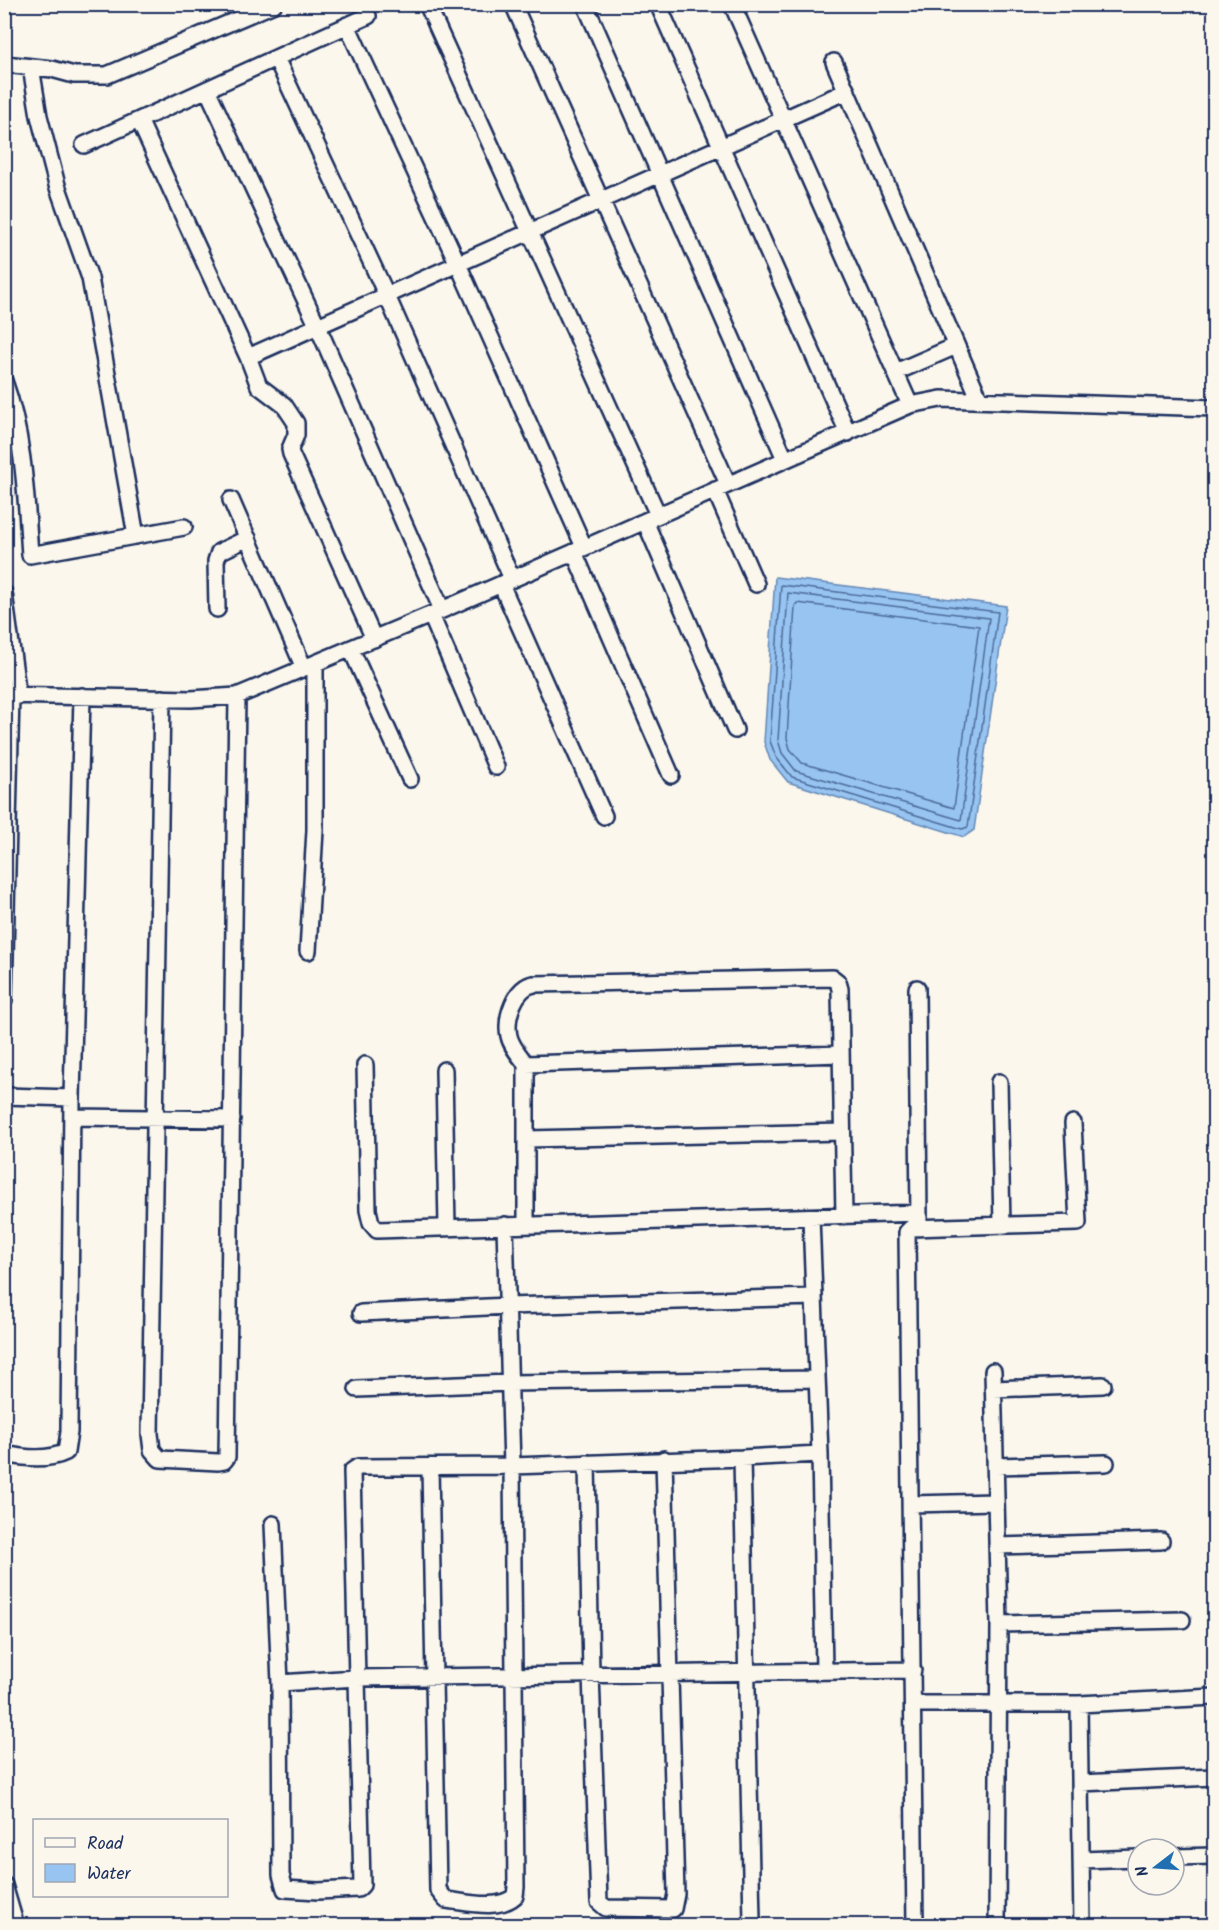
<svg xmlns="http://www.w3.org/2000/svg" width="1219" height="1930" font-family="Kalam,sans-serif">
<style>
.water{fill:#97c4f1;stroke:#6588b6;stroke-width:1.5}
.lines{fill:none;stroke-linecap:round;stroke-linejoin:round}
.shore{stroke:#4d6b99;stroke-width:1.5}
.minor-casing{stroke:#1b2f5e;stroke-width:20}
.minor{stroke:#fbf7ec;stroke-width:15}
</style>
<rect width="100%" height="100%" fill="#fbf7ec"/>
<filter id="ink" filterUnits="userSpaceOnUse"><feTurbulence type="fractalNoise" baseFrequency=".0167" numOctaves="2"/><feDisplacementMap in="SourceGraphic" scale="12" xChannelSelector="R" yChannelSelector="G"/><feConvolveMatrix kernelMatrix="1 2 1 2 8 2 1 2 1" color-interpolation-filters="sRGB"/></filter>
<g filter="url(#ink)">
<!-- water -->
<path class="water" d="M775,577L1006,606L974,830L964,837L788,782L770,760L764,742Z"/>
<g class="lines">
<!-- shore -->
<path class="shore" d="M781,585L998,612L968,827L962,829L792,777L776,757L770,741Z
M788,593L989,618L961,820L796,771L782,753L778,740Z
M797,603L979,626L954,808L802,763L790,749L787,738L795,606Z"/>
<defs>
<path id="minor" d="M427,4L658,515
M513,4L728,484
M585,4L785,459
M658,4L848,433
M732,4L910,405
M347,25L458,264L584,547
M276,58L387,296L512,579
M834,62L980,400
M4,64L52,69L74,75H107L274,4
M31,67L39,116L57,185L90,278L136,536
M207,89L318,327L442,610
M139,120L248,357L259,386L284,405L296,423V435L290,449L291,454L374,639
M84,145L368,16
M248,357L847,91
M896,372L956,346
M4,381C24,436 26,497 30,555L184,527
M715,490L756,584
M231,500L304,668
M645,521L735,730
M574,552L671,775
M501,584L604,816
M4,593L18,696
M217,609L216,561L219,552L248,538
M431,615L496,767
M351,649L410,779
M4,695L191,699L237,696L442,610L910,405L941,399L1214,408
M162,698L150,1434L152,1450L160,1459L218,1462L224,1461L227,1457L237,696
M308,951L315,830V664
M917,988L919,1222
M4,1000L11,695
M526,1064L841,1054
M365,1065L368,1210L371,1223L377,1230L919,1213
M444,1070L447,1228
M999,1082L1002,1226
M4,1096L72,1098
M73,1117L232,1119
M526,1139L842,1132
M811,1217L820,1454L824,1670
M505,1225L512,1466L742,1458L752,1921
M526,1225V1064C520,1056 511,1046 509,1036C505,1018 515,987 534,984L833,978L838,982L840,989L844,1216
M361,1313L508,1306L814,1297
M993,1371L999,1624L997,1926
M357,1389L509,1383L817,1379
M993,1389L1103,1385
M4,1454C23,1458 48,1461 66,1452L69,1432L72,1098L82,696
M742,1458L820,1454
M587,1463L591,1674L599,1902L606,1908L673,1909L676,1894L664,1459
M995,1466L1106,1463
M910,1504L996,1502
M273,1524L280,1683L281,1875L285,1889L318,1891L358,1889L362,1885L352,1471L358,1467L512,1466L516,1887L515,1896C498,1911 467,1902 446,1900L438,1890L430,1467
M997,1546L1161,1541
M999,1624L1182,1620
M280,1683L356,1678L913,1670
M913,1704H1079L1214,1697
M1079,1704L1082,1926
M1080,1783L1214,1777
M1174,1857L1214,1856
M1081,1860L1138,1858
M4,1885L16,1926
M915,1926L907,1232L911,1228L1078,1223L1073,1123"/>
</defs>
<!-- minor casing -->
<use href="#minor" class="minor-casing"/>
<!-- minor -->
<use href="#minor" class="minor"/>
</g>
</g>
<!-- margin -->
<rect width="1219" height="1930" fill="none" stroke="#fbf7ec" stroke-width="24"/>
<rect x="12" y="12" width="1195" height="1906" fill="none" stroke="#1b2f5e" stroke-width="2" filter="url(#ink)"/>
<!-- legend -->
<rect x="33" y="1819" width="195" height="78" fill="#fbf7ec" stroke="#a1a7b3" stroke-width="1.5"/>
<rect x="45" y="1838" width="30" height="9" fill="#fbf7ec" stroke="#a1a7b3" stroke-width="1.5"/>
<text x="87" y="1849" font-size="18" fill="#1b2f5e">Road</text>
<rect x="45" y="1864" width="30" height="18" fill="#97c4f1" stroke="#a1a7b3" stroke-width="1.5"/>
<text x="87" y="1879" font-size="18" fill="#1b2f5e">Water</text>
<!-- north arrow -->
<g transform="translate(1156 1867) rotate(253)"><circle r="28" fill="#fbf7ec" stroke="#a1a7b3" stroke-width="1.5"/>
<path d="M0-4.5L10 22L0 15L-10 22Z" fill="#1f6fb2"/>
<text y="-9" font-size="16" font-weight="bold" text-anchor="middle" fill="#1b2f5e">N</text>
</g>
</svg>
